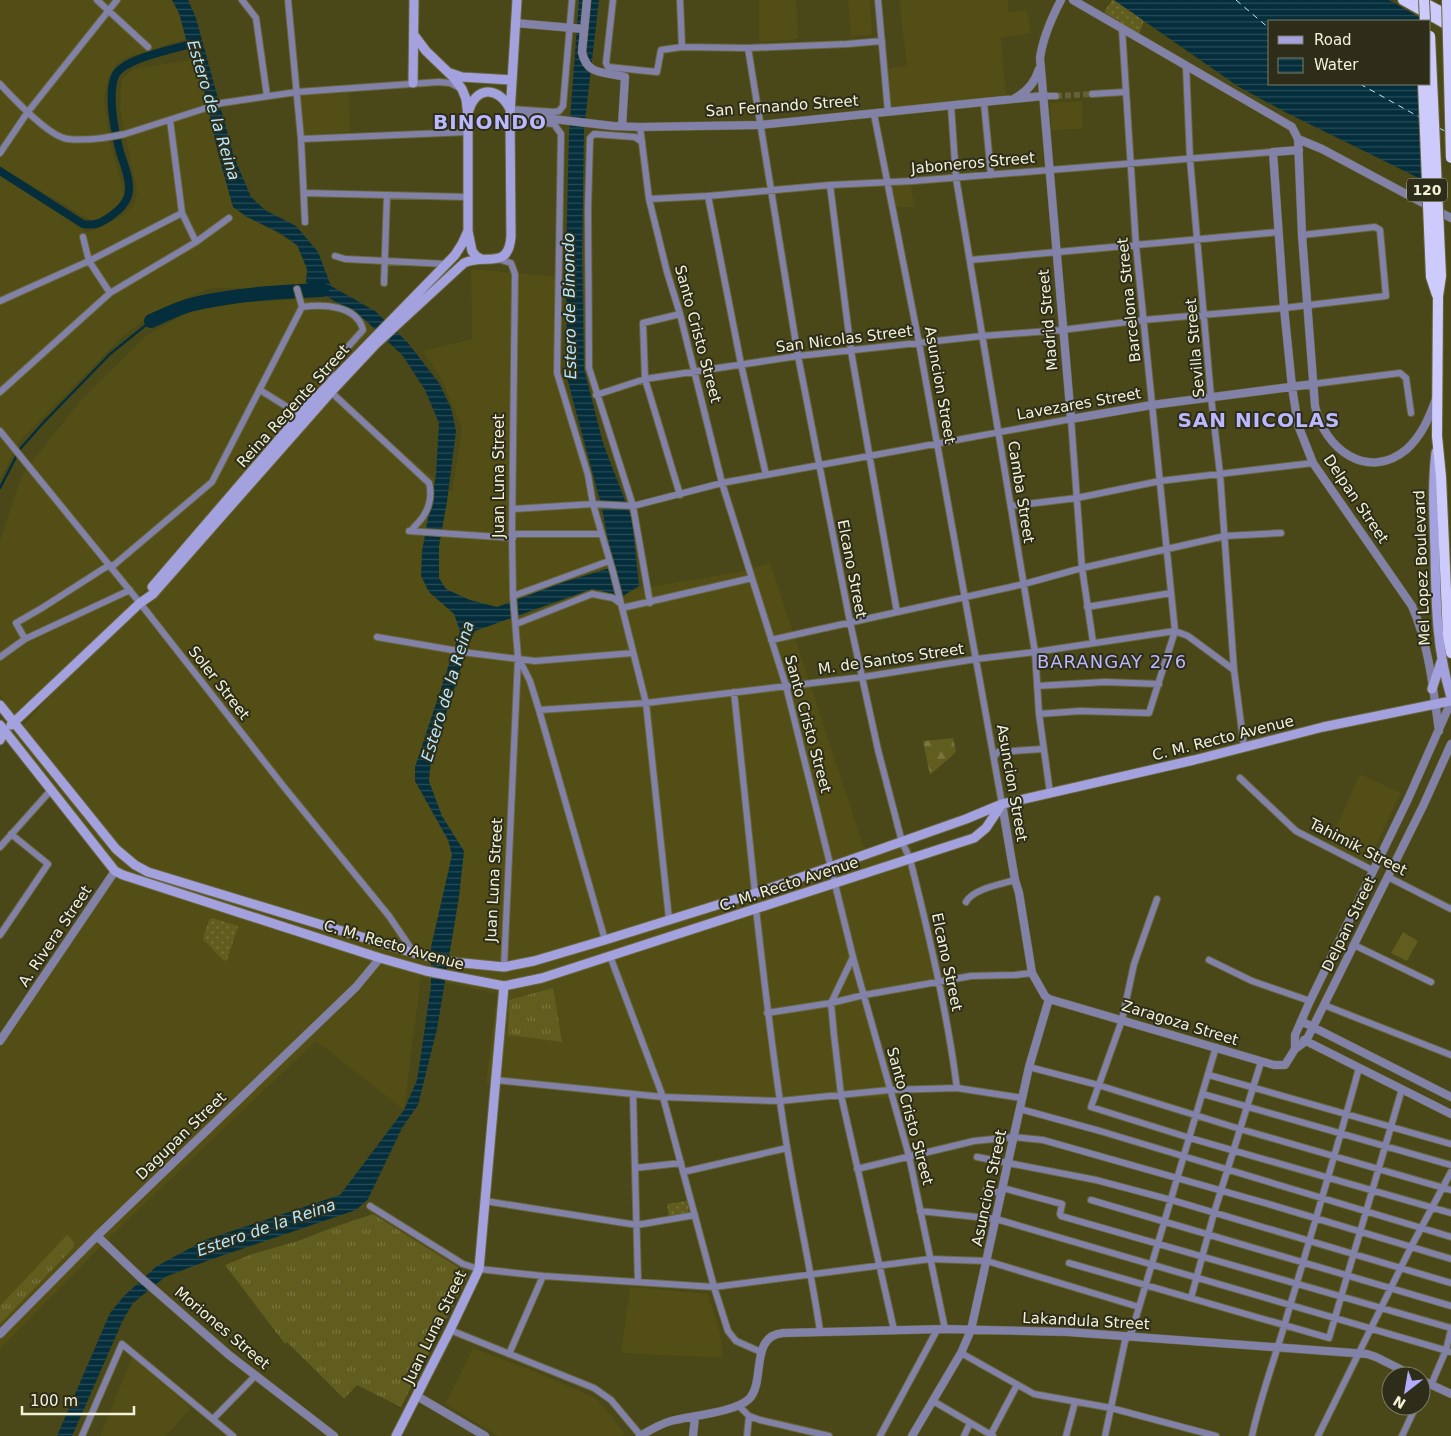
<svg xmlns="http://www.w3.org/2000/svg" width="1451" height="1436" font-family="'DejaVu Sans',sans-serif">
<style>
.built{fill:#524e15}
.grass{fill:url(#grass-tufts)}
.forest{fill:url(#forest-firs)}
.park{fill:url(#park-dots)}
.pitch{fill:#615d1e}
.water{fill:url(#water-rules)}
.pier{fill:#4a4718}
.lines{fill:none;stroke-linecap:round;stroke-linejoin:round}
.stream{stroke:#042e3c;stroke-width:2.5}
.canal{stroke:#042e3c;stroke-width:8}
.river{stroke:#042e3c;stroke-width:14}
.ferry{stroke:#b3e8fe;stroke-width:1;stroke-dasharray:6 5;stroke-linecap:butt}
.minor-tunnel{stroke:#636135;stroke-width:6;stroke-dasharray:6 3;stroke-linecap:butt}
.minor-casing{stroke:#68663b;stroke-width:8}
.tertiary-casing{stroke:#68663b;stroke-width:9}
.secondary-casing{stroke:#68663b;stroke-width:11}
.trunk-casing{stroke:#68663b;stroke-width:12}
.minor{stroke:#8281a7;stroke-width:6}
.tertiary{stroke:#8281a7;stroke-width:8}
.secondary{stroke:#a4a2de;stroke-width:9}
.trunk{stroke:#cccbfc;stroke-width:10}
.trunk-bridge-casing{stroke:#68663b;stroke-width:12;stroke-linecap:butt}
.trunk-bridge{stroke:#cccbfc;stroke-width:10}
.labels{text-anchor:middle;stroke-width:4;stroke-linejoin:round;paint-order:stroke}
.shield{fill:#2e2d19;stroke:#b7b79f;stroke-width:1}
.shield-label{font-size:14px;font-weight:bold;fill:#f2f2d8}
.street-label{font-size:15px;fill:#f2f2d8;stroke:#2e2d19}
.water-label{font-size:16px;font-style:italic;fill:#b3e8fe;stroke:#2e2d19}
.quarter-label{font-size:18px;letter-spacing:1px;fill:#bab8ff;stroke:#2e2d19}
.district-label{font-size:20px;font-weight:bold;letter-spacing:1px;fill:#bab8ff;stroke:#2e2d19}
</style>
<defs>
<pattern id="grass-tufts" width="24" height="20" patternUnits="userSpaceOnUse" patternTransform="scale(1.25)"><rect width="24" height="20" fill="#615d1e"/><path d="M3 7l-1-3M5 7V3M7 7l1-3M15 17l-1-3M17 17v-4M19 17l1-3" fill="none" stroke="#78753e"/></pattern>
<pattern id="forest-firs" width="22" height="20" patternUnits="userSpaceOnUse" patternTransform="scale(1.25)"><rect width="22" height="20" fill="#615d1e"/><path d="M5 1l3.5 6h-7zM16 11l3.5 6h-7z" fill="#78753e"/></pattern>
<pattern id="park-dots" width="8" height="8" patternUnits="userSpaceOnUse" patternTransform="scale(1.25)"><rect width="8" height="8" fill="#615d1e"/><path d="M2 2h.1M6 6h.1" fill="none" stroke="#78753e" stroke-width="1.8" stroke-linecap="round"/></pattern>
<pattern id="water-rules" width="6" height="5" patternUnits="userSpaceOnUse" patternTransform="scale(1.25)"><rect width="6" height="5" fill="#042e3c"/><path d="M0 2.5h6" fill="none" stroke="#294d57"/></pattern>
</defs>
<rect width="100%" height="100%" fill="#4a4718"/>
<!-- built -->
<path class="built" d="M0,0H172L179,13L186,39L125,58L117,64L109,76L104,97L110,141L123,188L124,197L119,207L100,219L92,220L83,216L0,167Z
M759,0H796L798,39L759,42Z
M848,0H870L872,35L851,36Z
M901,0H1008V12L1027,10L1031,33L1001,38L1006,95L891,108L885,69L907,65L899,2Z
M197,59L219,157L233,207L297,245L307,269L306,282L298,289L211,288L161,309L124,335L19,442L0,480V175L86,232L92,231L122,216L134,205L137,192L120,110L121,80L133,69Z
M349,93L350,132L304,135L300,95Z
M1082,101L1083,129L1051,130L1050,103Z
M911,184L914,207H894L891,185Z
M471,269L562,277L560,378L621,592L748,570L770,563L866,853L910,839L937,979L860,996L899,1098L654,1101L486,1083L497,994L421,977L404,1110L316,1041L109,1238L0,1349V1043L117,871L8,742L261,466L324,390L452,492L462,429L442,380L423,351L472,339Z
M307,299L341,304L364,319L375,329L326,379L226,501L131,605L15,716L0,695V541L22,475L80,401L146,336L194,309L247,302Z
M1360,774L1401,793L1367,864L1328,845Z
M630,1287L708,1294L720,1333L722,1348V1358L621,1353Z
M473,1348L529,1369L596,1398L625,1433L621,1436H498L445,1404Z
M132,1357L191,1408L166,1436H100Z"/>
<!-- grass -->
<path class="grass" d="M553,988L562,1042L508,1035L509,1000Z
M373,1214L469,1274L401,1407L357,1385L344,1399L287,1342L285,1344L225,1265L252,1254L298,1241L334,1227Z
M67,1235L74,1242V1247L0,1324V1306Z"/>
<!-- forest -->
<path class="forest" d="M953,738L956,752L930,775L923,741Z"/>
<!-- park -->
<path class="park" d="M1112,0H1114L1144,20L1139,35L1104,12Z
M212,918L238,926L227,960L224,961L203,939L209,920Z
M687,1201L689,1213L669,1216L667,1204Z"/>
<!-- pitch -->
<path class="pitch" d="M1403,932L1418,941L1407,961L1391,953Z"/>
<!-- water -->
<path class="water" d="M172,0H188L196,18L234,157L251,197L265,210L296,226L318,252L331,286L375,311L408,343L439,383L451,408L456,431L447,502L439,546V578L446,589L470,600L497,607L564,582L613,567L602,508L567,378L566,260L569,133L579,0H599L584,130L582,255L584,369L603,443L632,519L639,586L623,596L592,589L475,631L468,646L431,760L429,781L442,816L464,851L459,897L437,1029L418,1105L402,1128L368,1199L356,1210L212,1259L165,1277L133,1303L123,1320L72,1436H57L110,1313L124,1296L157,1266L205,1240L340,1195L404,1110L417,1080L420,1061L431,986V947L452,855L448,840L415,781V767L460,631L454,614L429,592L421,576L422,551L436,475L439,423L425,390L403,356L364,319L323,294L306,282L307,269L297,245L278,232L247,217L233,207L219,157L197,59L186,39L179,13Z
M1114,0H1389L1426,21H1270V84H1430L1451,194L1287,113L1239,87Z"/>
<!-- pier -->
<path class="pier" d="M1430,21L1451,32V197L1422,183L1430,84Z"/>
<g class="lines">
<!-- stream -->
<path class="stream" d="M0,488L20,449L44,422L110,354L151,321"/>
<!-- canal -->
<path class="canal" d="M0,171L83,224C96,226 101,223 111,216C118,211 125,205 128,196C132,183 124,165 120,152C115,133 107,95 115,76C123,58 175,49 194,43"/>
<!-- river -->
<path class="river" d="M151,321C165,315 180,307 194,304C236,294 280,292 322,290"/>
<!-- ferry -->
<path class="ferry" d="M1236,0L1270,29
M1360,84L1421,118
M1439,128L1447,132"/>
<!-- minor-tunnel -->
<path class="minor-tunnel" d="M1056,96L1092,94"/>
<defs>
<path id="minor" d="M97,0L148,47
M242,0L256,18L267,96
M288,0L301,139L305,222
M613,0L606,63L608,67L657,72L661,50L682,47L748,48L847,44L882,41
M680,0L682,47
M878,0L888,112
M748,48L798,356L850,622L878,750L902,842L910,859C929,935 947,1011 957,1088
M1186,66L1190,159L1211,397L1220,474L1234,670L1244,747
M0,84C13,98 49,137 68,139C87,141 107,138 125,134L222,103L297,92L439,82L450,83L458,87
M1092,94L1125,92
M1043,96H1056
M984,103L991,175
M951,106L956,178L1035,652L1039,714L1050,793
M510,109L554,112L559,111L563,106L572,0
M510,114L512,118L516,120L554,124L561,134L557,373L588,475L593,504L613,572L646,703L669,919
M874,114L919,343L1002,804
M170,120L182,213L196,242
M640,127L649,199L667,272L680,314L722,483L786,686L853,957L909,1156L945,1329
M301,139L468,132
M642,142L635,137L594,134L590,138L588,208L589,368L633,506L650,603
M0,153L27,113L117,0
M830,185L851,351L897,612
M304,193L467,197
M708,196L741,364L766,475
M649,199L708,196L830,185L913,181L1273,152
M83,237L89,261L110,293
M335,256L345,259L446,264
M498,259L511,263L515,274L512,534L513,596L518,658L504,967
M970,260L1279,232
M384,283L387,195
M297,289L302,307
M0,301L89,261L182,213
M302,307C323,304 357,305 363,330L330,367L331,381
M1313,384L1400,373L1406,378L1411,413
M260,390L300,415
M0,392L110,293L196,242L229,218
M331,392L429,483C432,493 430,506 424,515C421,521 415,525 411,531
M596,395L645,379L798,356L982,336L1062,330L1143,320L1284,308L1386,296L1380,230L1375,227L1302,235
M0,431L140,603L284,787L389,916L414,953
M680,495L645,379L643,323L680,314
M1011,506L1077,498L1160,481L1313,463
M513,509L593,504L633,506L722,483L1071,419L1082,568L1093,642
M409,531L513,538
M512,534H601
M513,596L609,561
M1087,607L1171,593
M622,608L752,578
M516,624L592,594L613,598L620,603
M377,637L470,653L535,661L633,653
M25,639L16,623L42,608L106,567L114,565L212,482L302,307
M771,640L1024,584L1082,568L1225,536L1281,533
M0,657L25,639L130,590
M519,659L530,681L539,710L605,940
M1037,686L1105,682L1159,684
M734,692L755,893
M539,710L646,703L863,677L976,659L1035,652L1175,631L1188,636L1234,670
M1039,714L1080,711L1149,713L1175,631L1136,246L1122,29
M994,757L998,752L1043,749
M1240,778L1296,831L1372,870
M0,847L51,790
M1388,877L1451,909
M1157,899L1134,964L1122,1020L1091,1107L1190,1138L1451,1213
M966,902C973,889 1001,884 1015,880
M756,909C765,989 774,1068 787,1147C797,1209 811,1270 820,1331
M0,935L48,864L11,834
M1354,945L1431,982
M610,956L663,1097L714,1287L728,1331L736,1341L761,1352
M853,957L831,1003L834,1035L841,1095L894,1330
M1209,960L1252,981L1310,1001
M1324,1005L1451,1055
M767,1013L831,1003L864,995L971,976L1015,975L1032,973
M1029,1067L1098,1085L1240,1129L1451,1190
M1209,1075L1451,1144
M495,1080L663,1097L780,1101L889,1090L957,1088L1022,1098
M633,1094L638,1282
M1203,1094L1451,1165
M1020,1109L1100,1131L1451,1237
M977,1157L1096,1180L1175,1201L1451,1283
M635,1168L681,1163
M857,1169L974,1141L1014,1137L1043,1140L1265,1203L1451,1259
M683,1172L787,1148
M1003,1188L1062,1204L1060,1214L1061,1216L1451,1328
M986,1190L1002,1193
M1091,1200L1451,1306
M485,1201L637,1225L695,1215
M370,1206L463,1264L479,1269L543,1276L714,1287L930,1259L987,1261L1139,1307
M920,1211L996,1219L1451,1352
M1069,1263L1329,1338L1402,1089
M1191,1298L1214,1213L1261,1062
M450,1330L594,1388L611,1400L641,1436
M961,1353L1034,1394L1111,1408L1216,1436
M509,1354L543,1276
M1431,1385L1446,1350L1451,1330
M1421,1396L1427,1383
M933,1401L993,1436
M739,1406L749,1416L760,1420L829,1436
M213,1419L256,1375
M82,1436L122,1344L233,1436
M747,1436L749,1416
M880,1436L937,1330
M964,1436L970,1423
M990,1436L1017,1385
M1066,1436L1075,1402
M1105,1436L1125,1341L1132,1331L1216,1047
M1252,1436C1260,1398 1274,1361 1285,1323C1310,1238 1336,1153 1359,1068
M1318,1436L1411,1247L1451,1172
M1402,1436L1416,1406"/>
<path id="tertiary" d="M587,0L582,52C587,77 606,71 625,77L622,126
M1061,0C1051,19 1043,37 1040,58L1071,419L1152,405L1313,384
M1073,0L1292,127L1298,139L1302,235L1315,406C1324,449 1368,482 1407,449C1422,435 1429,418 1436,399
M515,23L584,29
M1015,98C1027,92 1035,82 1039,69
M510,114L613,126L640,127L759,125L1043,96
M1298,139L1322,149L1451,218
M1299,150L1273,152L1284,308L1292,387L1298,425L1313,463L1412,606C1429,645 1433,688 1439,731
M1049,999L1274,1065H1285L1295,1049V1035L1310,1001L1408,799L1451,702
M1301,1021L1451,1097
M1304,1040L1451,1114
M0,1041L115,871
M1295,1049L1306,1041L1423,806L1451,744
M97,1236L141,1278L229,1355L334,1436
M0,1334L97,1236L356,987L380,958
M1421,1380L1451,1394
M417,1396L485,1436
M640,1436C650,1430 660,1424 671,1421C690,1416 736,1412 749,1399C766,1382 749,1336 783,1333L945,1329L1068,1332L1367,1354L1376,1357L1414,1376
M693,1436L695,1417
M912,1436L961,1353L971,1330L1029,1067L1049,999L1045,996L1032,973L1019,893L1015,880L1002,804"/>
<path id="secondary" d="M414,35L426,51L453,77L462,89L466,99L468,117V231L472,251L476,256L481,259
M450,73L462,77L512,80
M413,83L414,0
M468,114C474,86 498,85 510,109
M1436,452C1432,485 1434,518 1435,552C1436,603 1436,647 1451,697
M152,587L305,409L455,255L462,244L468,231
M1432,689L1441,662
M0,705L116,849L135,865L148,872L414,953L453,962L504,967L534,961L605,940L762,891L966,819L1002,804L1194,760L1323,727L1451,701
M0,725L115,871L123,875L380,958L426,971L504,986L542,978L610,956L974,838L986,828L1002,804
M11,725L140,603L153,594L331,392L376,344L464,263C485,253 509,271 511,236L510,114L517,0
M0,740L4,731
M396,1436L450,1330L479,1269L504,986"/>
<path id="trunk" d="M1403,0L1451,27
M1419,0L1451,17
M1438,296L1437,436L1441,477L1448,636L1451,653"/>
</defs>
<!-- minor casing -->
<use href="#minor" class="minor-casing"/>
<!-- tertiary casing -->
<use href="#tertiary" class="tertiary-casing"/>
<!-- secondary casing -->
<use href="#secondary" class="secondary-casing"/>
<!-- trunk casing -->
<use href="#trunk" class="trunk-casing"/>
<!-- minor -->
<use href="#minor" class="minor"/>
<!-- tertiary -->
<use href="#tertiary" class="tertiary"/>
<!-- secondary -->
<use href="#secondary" class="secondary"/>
<!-- trunk -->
<use href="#trunk" class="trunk"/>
<defs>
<path id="trunk-bridge" d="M1424,0L1425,21
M1447,0L1451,158
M1430,36L1441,276L1438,296
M1423,84L1431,277L1437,295"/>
</defs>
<!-- trunk-bridge casing -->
<use href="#trunk-bridge" class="trunk-bridge-casing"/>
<!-- trunk-bridge -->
<use href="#trunk-bridge" class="trunk-bridge"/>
</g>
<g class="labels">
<!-- shield labels -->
<rect class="shield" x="1407" y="178.5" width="40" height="23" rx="4"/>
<g class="shield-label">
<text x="1427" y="195">120</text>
</g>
<!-- street labels -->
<g class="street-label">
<text transform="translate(782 106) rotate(-4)" y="5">San Fernando Street</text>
<text transform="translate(973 163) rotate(-5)" y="5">Jaboneros Street</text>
<text transform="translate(1129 300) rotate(-96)" y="5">Barcelona Street</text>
<text transform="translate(1048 320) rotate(-95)" y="5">Madrid Street</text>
<text transform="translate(698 334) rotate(75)" y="5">Santo Cristo Street</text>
<text transform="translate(844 339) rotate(-7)" y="5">San Nicolas Street</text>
<text transform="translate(1195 348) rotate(-95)" y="5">Sevilla Street</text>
<text transform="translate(940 385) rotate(80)" y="5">Asuncion Street</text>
<text transform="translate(1079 404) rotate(-10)" y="5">Lavezares Street</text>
<text transform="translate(293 406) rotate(-48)" y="5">Reina Regente Street</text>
<text transform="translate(499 476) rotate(-90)" y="5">Juan Luna Street</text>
<text transform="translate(1021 492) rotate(81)" y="5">Camba Street</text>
<text transform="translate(1356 499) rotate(56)" y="5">Delpan Street</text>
<text transform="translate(1422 568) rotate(-92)" y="5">Mel Lopez Boulevard</text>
<text transform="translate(852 569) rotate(79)" y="5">Elcano Street</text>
<text transform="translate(891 659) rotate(-8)" y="5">M. de Santos Street</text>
<text transform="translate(219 683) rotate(52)" y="5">Soler Street</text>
<text transform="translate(808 724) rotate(75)" y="5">Santo Cristo Street</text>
<text transform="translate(1223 738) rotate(-14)" y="5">C. M. Recto Avenue</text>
<text transform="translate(1012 783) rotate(80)" y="5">Asuncion Street</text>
<text transform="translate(1358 847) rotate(27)" y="5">Tahimik Street</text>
<text transform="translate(494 880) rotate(-87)" y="5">Juan Luna Street</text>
<text transform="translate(789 884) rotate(-18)" y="5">C. M. Recto Avenue</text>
<text transform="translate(1349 924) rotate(-64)" y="5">Delpan Street</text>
<text transform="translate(55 936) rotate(-56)" y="5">A. Rivera Street</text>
<text transform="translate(394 945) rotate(16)" y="5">C. M. Recto Avenue</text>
<text transform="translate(947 962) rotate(78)" y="5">Elcano Street</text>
<text transform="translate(1180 1023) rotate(17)" y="5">Zaragoza Street</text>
<text transform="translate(910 1116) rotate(75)" y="5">Santo Cristo Street</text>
<text transform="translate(181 1136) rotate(-44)" y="5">Dagupan Street</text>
<text transform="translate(989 1188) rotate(-78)" y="5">Asuncion Street</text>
<text transform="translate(1086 1321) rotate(3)" y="5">Lakandula Street</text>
<text transform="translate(435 1327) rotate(-64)" y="5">Juan Luna Street</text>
<text transform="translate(222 1328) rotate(40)" y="5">Moriones Street</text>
</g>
<!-- water labels -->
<g class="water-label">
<text transform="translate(214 110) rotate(73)" y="6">Estero de la Reina</text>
<text transform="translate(569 306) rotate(-91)" y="6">Estero de Binondo</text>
<text transform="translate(447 691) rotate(-73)" y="6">Estero de la Reina</text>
<text transform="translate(266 1227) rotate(-19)" y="6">Estero de la Reina</text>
</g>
<!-- quarter labels -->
<g class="quarter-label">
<text x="1112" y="668">BARANGAY 276</text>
</g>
<!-- district labels -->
<g class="district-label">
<text x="490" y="129">BINONDO</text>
<text x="1259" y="427">SAN NICOLAS</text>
</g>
</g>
<!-- legend -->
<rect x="1268" y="20" width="162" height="65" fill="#2e2d19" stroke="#7c7c65"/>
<rect x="1278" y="36" width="25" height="8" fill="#a4a2de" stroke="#7c7c65"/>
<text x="1314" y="45" font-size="15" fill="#f2f2d8">Road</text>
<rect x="1278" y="58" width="25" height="15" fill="url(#water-rules)" stroke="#7c7c65"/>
<text x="1314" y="70" font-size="15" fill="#f2f2d8">Water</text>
<!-- north arrow -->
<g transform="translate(1406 1391) rotate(211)"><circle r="24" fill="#2e2d19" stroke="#7c7c65"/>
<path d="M0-4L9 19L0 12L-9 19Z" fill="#b1adfa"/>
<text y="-8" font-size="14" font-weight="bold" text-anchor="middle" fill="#f2f2d8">N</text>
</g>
<!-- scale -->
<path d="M22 1406v8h112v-8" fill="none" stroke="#f2f2d8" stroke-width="2.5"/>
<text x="30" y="1406" font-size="15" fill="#f2f2d8" stroke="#2e2d19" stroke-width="4" paint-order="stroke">100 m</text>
</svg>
